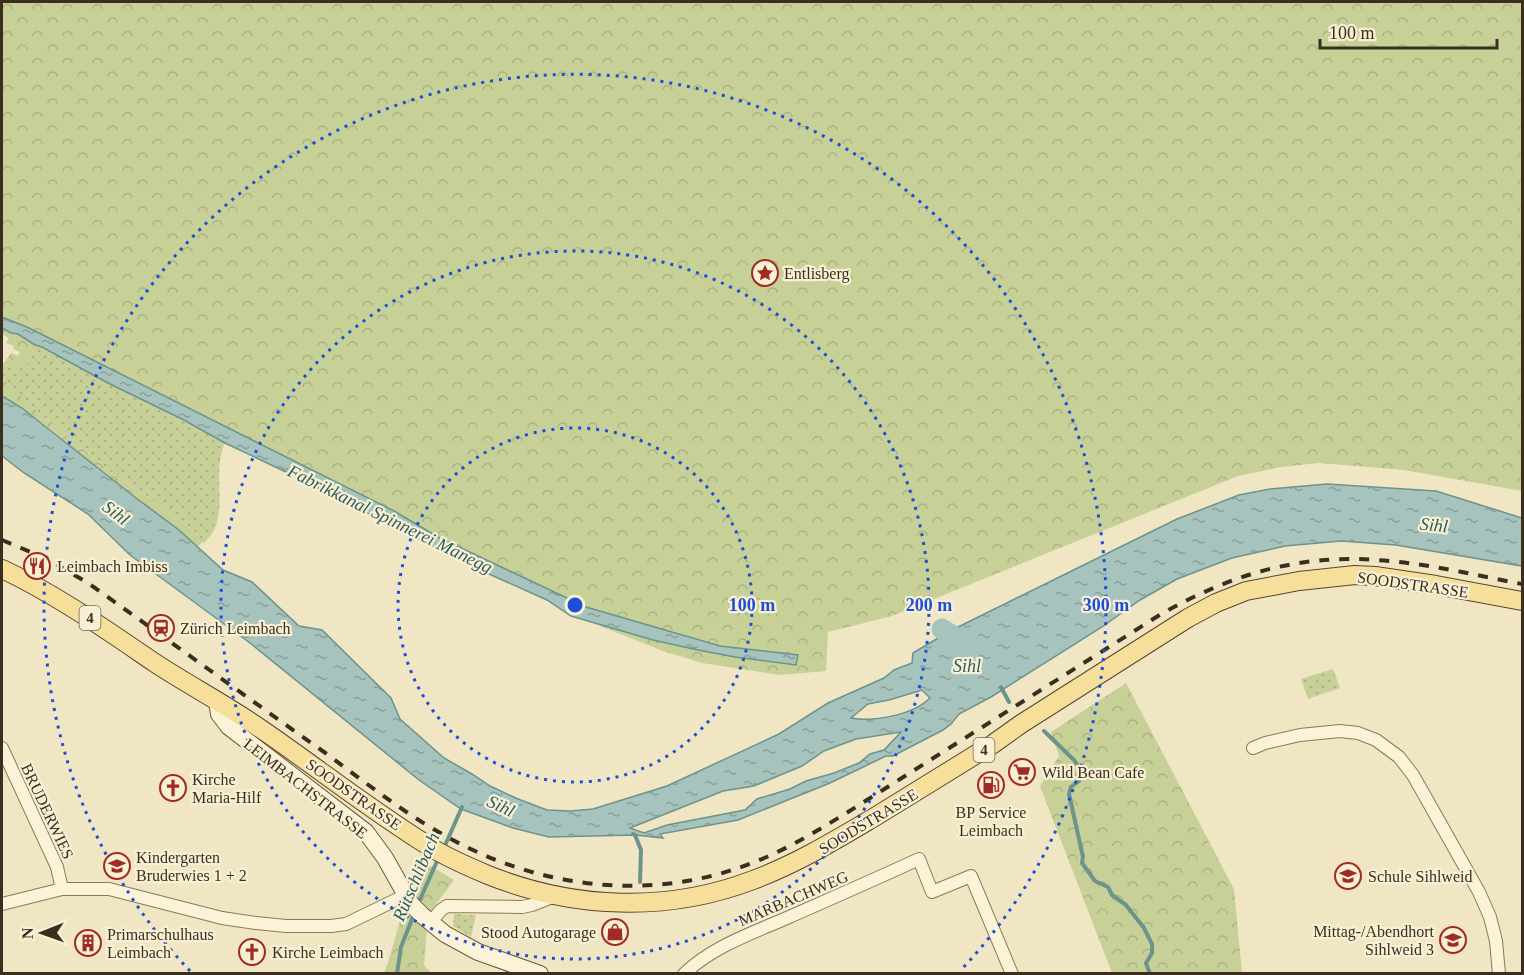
<svg xmlns="http://www.w3.org/2000/svg" width="1524" height="975" font-family="Georgia,serif">
<style>
.green{fill:url(#green-dots)}
.forest{fill:url(#forest-crowns)}
.water{fill:url(#water-ripples);stroke:#6c938c;stroke-width:1.5;fill-rule:evenodd}
.lines{fill:none;stroke-linecap:round;stroke-linejoin:round}
.stream{stroke:#6c938c;stroke-width:4}
.river{stroke:#a6c4bd;stroke-width:21}
.street-casing{stroke:#8d7859;stroke-width:14}
.secondary-casing{stroke:#6f593c;stroke-width:18}
.primary-casing{stroke:#5b452d;stroke-width:20}
.street{stroke:#fbf3d8;stroke-width:12}
.secondary{stroke:#fbf3d8;stroke-width:16}
.primary{stroke:#f6df9a;stroke-width:18}
.rail{stroke:#3c2e1e;stroke-width:4;stroke-dasharray:10 10;stroke-linecap:butt}
.ring{fill:none;stroke:#1d4ed8;stroke-width:3;stroke-dasharray:3 6}
.labels{text-anchor:middle;stroke-width:4.5;stroke-linejoin:round;paint-order:stroke}
.shield{fill:#f8f0d4;stroke:#746855;stroke-width:1.5}
.shield-label{font-size:15px;font-weight:bold;fill:#3c2e1e}
.poi-label{font-size:16px;fill:#3c2e1e;stroke:#f8f0d4;text-anchor:start}
.street-label{font-size:16px;fill:#3c2e1e;stroke:#f8f0d4}
.water-label{font-size:18px;font-style:italic;fill:#2c5d5d;stroke:#f8f0d4}
.centre{fill:#1d4ed8;stroke:#f8f0d4;stroke-width:3}
.ring-label{font-size:18px;text-anchor:middle;font-weight:bold;fill:#1d4ed8;stroke:#f8f0d4;stroke-width:4.5;stroke-linejoin:round;paint-order:stroke}
</style>
<defs>
<pattern id="green-dots" width="8" height="8" patternUnits="userSpaceOnUse" patternTransform="scale(1.5)"><rect width="8" height="8" fill="#c6d097"/><path d="M2 2h.1M6 6h.1" fill="none" stroke="#abb382" stroke-width="1.8" stroke-linecap="round"/></pattern>
<pattern id="forest-crowns" width="20" height="18" patternUnits="userSpaceOnUse" patternTransform="scale(1.5)"><rect width="20" height="18" fill="#c6d097"/><path d="M2 6a3 3 0 1 1 6 0M12 15a3 3 0 1 1 6 0" fill="none" stroke="#abb382"/></pattern>
<pattern id="water-ripples" width="26" height="14" patternUnits="userSpaceOnUse" patternTransform="scale(1.5)"><rect width="26" height="14" fill="#a6c4bd"/><path d="M2 4q2-2 4 0t4 0M15 11q2-2 4 0t4 0" fill="none" stroke="#88a099"/></pattern>
</defs>
<rect width="100%" height="100%" fill="#f1e6c4"/>
<!-- green -->
<path class="green" d="M35,345L42,347C103,380 165,410 225,443C212,471 227,507 213,532C211,536 207,539 204,543L202,542L195,532L141,492L121,480L57,428L32,407L2,378V366L28,363Z
M1333,669L1340,688L1308,699L1301,679Z
M454,914L476,915L471,937L453,926Z"/>
<!-- forest -->
<path class="forest" d="M2,2H1522V491L1404,470L1319,463L1281,467L1238,476L892,616L828,632L826,671L780,675L702,663L663,651L570,614L394,511L29,328L2,317Z
M2,328L11,333L18,334L35,345L28,363L16,369L8,365L2,366L11,353L18,356L20,352L13,349L14,346L6,343L9,338L2,334Z
M2,378L32,407L57,428L121,480L141,492L195,532L202,542L198,547C171,523 140,502 111,479C76,451 41,418 2,396Z
M1126,683L1234,889L1242,973H1112L1040,786L1059,756L1051,732Z
M418,858L454,880L428,915L424,965L431,973L383,974L387,966Z"/>
<!-- water -->
<path class="water" d="M2,317L29,328L394,511L438,537L586,607L720,646L798,655L796,665L735,657L698,650L653,640L571,616L547,600L480,570L288,473L225,443L182,419L110,384L42,347L35,345L18,334L11,333L2,328Z
M2,396L22,408L132,495L179,530L223,570L252,582L299,626L322,630L391,698L400,719L444,758L472,774L490,786L518,799L547,810L570,811L593,809L667,786L779,734L828,703L884,678L894,670L912,663L913,653L950,631L1177,519L1239,495L1270,489L1327,484L1436,491L1522,518V566L1396,545L1341,541L1285,546L1232,558L1177,579L1140,600L1102,627L991,697L959,714L951,724L943,730L893,756H886L830,783L738,820L660,834L663,838L635,835L549,837L513,828L461,809L419,780L250,643L130,555L88,514L24,473L2,456ZM922,690L930,698C913,715 874,722 851,718L868,704L889,700ZM901,732L884,750L870,754L859,763L834,773L806,781L790,789L757,799L745,810L667,825L644,833L630,828L723,791L754,786L802,766L824,751L856,739Z"/>
<g class="lines">
<!-- stream -->
<path class="stream" d="M1001,687L1009,702
M1044,731L1074,760L1082,772L1079,781L1071,787L1069,794L1083,857L1082,863L1095,881L1108,887L1112,895L1126,905L1144,928L1152,944V953L1146,963L1150,974
M633,834L635,835L641,850L640,882
M443,850L462,807
M418,904L438,859
M397,974L401,947L414,914"/>
<!-- river -->
<path class="river" d="M942,629L972,648"/>
<defs>
<path id="street" d="M2,748L57,867L62,889
M1253,748L1265,743L1300,735L1340,731L1358,733L1376,740L1399,757L1413,775L1479,892L1490,917L1496,941L1499,974
M2,904L62,889H109L222,918L256,923L286,926H331L346,924L406,895
M430,923L441,910L447,906L522,907L532,905L555,896
M684,974C713,946 753,933 789,917C832,898 876,879 919,859L932,892L971,876L1012,974"/>
<path id="secondary" d="M217,702L219,714L229,727L366,832L385,858L411,904L423,916L445,934L478,952L540,974"/>
<path id="primary" d="M2,569C57,595 105,629 155,663C190,686 227,705 261,729C318,768 373,812 432,848C450,859 469,867 488,875C573,909 667,913 753,880C796,864 834,841 873,818C913,793 953,769 993,744L1021,724L1188,618L1216,603L1246,591L1299,581L1355,575L1375,576L1436,585L1522,601"/>
</defs>
<!-- street casing -->
<use href="#street" class="street-casing"/>
<!-- secondary casing -->
<use href="#secondary" class="secondary-casing"/>
<!-- primary casing -->
<use href="#primary" class="primary-casing"/>
<!-- street -->
<use href="#street" class="street"/>
<!-- secondary -->
<use href="#secondary" class="secondary"/>
<!-- primary -->
<use href="#primary" class="primary"/>
<!-- rail -->
<path class="rail" d="M2,540L47,559L88,583C167,639 245,696 324,752C365,782 406,815 451,839C543,889 652,902 752,863C786,850 817,831 848,812L1158,616C1227,576 1296,554 1377,560C1426,563 1474,575 1522,584"/>
</g>
<!-- distance rings -->
<g class="ring">
<circle cx="575" cy="605" r="177"/>
<circle cx="575" cy="605" r="354"/>
<path d="M190 971A531 531 0 1 1 960 971"/>
</g>
<!-- icons -->
<defs>
<symbol id="sight-ring" viewBox="-11 -11 22 22"><circle r="9.5" fill="#f8f0d4" stroke="#a02b25" stroke-width="1.5"/><path d="M0-6L1.8-2.2L6-1.7L2.9 1.2L3.7 5.4L0 3.3L-3.7 5.4L-2.9 1.2L-6-1.7L-1.8-2.2Z" fill="#a02b25"/></symbol>
<symbol id="restaurant-ring" viewBox="-11 -11 22 22"><circle r="9.5" fill="#f8f0d4" stroke="#a02b25" stroke-width="1.5"/><path d="M-5-6h1v4h1v-4h1v4h1v-4h1v5L-1.5 .5V6h-2V.5L-5-1ZM5-6V6H3V1.5H1.5Q1.5-4 5-6Z" fill="#a02b25"/></symbol>
<symbol id="station-ring" viewBox="-11 -11 22 22"><circle r="9.5" fill="#f8f0d4" stroke="#a02b25" stroke-width="1.5"/><path d="M-3-6H3Q5-6 5-4V2Q5 4 3 4L4.5 6H3L1.5 4h-3L-3 6H-4.5L-3 4Q-5 4-5 2V-4Q-5-6-3-6ZM-3.5-4v3h7v-3ZM-3.5 1v1.5H-2V1ZM2 1v1.5H3.5V1Z" fill="#a02b25"/></symbol>
<symbol id="supermarket-ring" viewBox="-11 -11 22 22"><circle r="9.5" fill="#f8f0d4" stroke="#a02b25" stroke-width="1.5"/><path d="M-6-5.5h2.5l.6 2H6L4.5 2H-2.5L-4.4-4H-6ZM-1.5 3.2a1.3 1.3 0 1 0 .1 0ZM3 3.2a1.3 1.3 0 1 0 .1 0Z" fill="#a02b25"/></symbol>
<symbol id="fuel-ring" viewBox="-11 -11 22 22"><circle r="9.5" fill="#f8f0d4" stroke="#a02b25" stroke-width="1.5"/><path d="M-5.5-6h7V0h2V4h1.3V-2.5L3-4.5l.8-.8L6-3V5H2.5V1h-1V6h-7ZM-4.2-4.7v3.2H.2V-4.7Z" fill="#a02b25"/></symbol>
<symbol id="church-ring" viewBox="-11 -11 22 22"><circle r="9.5" fill="#f8f0d4" stroke="#a02b25" stroke-width="1.5"/><path d="M-1.2-6h2.4v3.5h3.3v2.4h-3.3V6h-2.4V-.1h-3.3v-2.4h3.3Z" fill="#a02b25"/></symbol>
<symbol id="school-ring" viewBox="-11 -11 22 22"><circle r="9.5" fill="#f8f0d4" stroke="#a02b25" stroke-width="1.5"/><path d="M0-5L7-2L0 1L-7-2ZM-4 1L0 2.5L4 1V4Q0 6-4 4Z" fill="#a02b25"/></symbol>
<symbol id="shop-ring" viewBox="-11 -11 22 22"><circle r="9.5" fill="#f8f0d4" stroke="#a02b25" stroke-width="1.5"/><path d="M-5-2.5h2.3a2.7 3.5 0 0 1 5.4 0H5L5.5 6h-11ZM-1.5-2.5h3a1.5 2.3 0 0 0-3 0Z" fill="#a02b25"/></symbol>
<symbol id="building-ring" viewBox="-11 -11 22 22"><circle r="9.5" fill="#f8f0d4" stroke="#a02b25" stroke-width="1.5"/><path d="M-4-6H4V6H1V3H-1V6H-4ZM-2.5-4.3h1.7v1.8h-1.7ZM.8-4.3h1.7v1.8H.8ZM-2.5-1h1.7V.8h-1.7ZM.8-1h1.7V.8H.8Z" fill="#a02b25"/></symbol>
</defs>
<g fill-rule="evenodd">
<use href="#sight-ring" x="750" y="258" width="30" height="30"/>
<use href="#restaurant-ring" x="22" y="551" width="30" height="30"/>
<use href="#station-ring" x="146" y="613" width="30" height="30"/>
<use href="#supermarket-ring" x="1007" y="757" width="30" height="30"/>
<use href="#fuel-ring" x="976" y="770" width="30" height="30"/>
<use href="#church-ring" x="158" y="773" width="30" height="30"/>
<use href="#school-ring" x="102" y="851" width="30" height="30"/>
<use href="#school-ring" x="1333" y="861" width="30" height="30"/>
<use href="#shop-ring" x="600" y="917" width="30" height="30"/>
<use href="#school-ring" x="1438" y="925" width="30" height="30"/>
<use href="#building-ring" x="73" y="928" width="30" height="30"/>
<use href="#church-ring" x="237" y="937" width="30" height="30"/>
</g>
<g class="labels">
<!-- shield labels -->
<g class="shield">
<rect x="79.5" y="606" width="21" height="24" rx="4.5"/>
<rect x="973.5" y="738" width="21" height="24" rx="4.5"/>
</g>
<g class="shield-label">
<text x="90" y="623">4</text>
<text x="984" y="755">4</text>
</g>
<!-- poi labels -->
<g class="poi-label">
<text x="784" y="279">Entlisberg</text>
<text x="57" y="572">Leimbach Imbiss</text>
<text x="180" y="634">Zürich Leimbach</text>
<text x="1042" y="778">Wild Bean Cafe</text>
<text x="192" y="785">Kirche<tspan x="192" dy="18">Maria-Hilf</tspan></text>
<text x="991" y="818" text-anchor="middle">BP Service<tspan x="991" dy="18">Leimbach</tspan></text>
<text x="136" y="863">Kindergarten<tspan x="136" dy="18">Bruderwies 1 + 2</tspan></text>
<text x="1368" y="882">Schule Sihlweid</text>
<text x="1434" y="937" text-anchor="end">Mittag-/Abendhort<tspan x="1434" dy="18">Sihlweid 3</tspan></text>
<text x="596" y="938" text-anchor="end">Stood Autogarage</text>
<text x="107" y="940">Primarschulhaus<tspan x="107" dy="18">Leimbach</tspan></text>
<text x="272" y="958">Kirche Leimbach</text>
</g>
<!-- street labels -->
<g class="street-label">
<text transform="translate(1413 584) rotate(8)" y="6">SOODSTRASSE</text>
<text transform="translate(306 788) rotate(38)" y="6">LEIMBACHSTRASSE</text>
<text transform="translate(354 794) rotate(35)" y="6">SOODSTRASSE</text>
<text transform="translate(48 811) rotate(65)" y="6">BRUDERWIES</text>
<text transform="translate(868 821) rotate(-31)" y="6">SOODSTRASSE</text>
<text transform="translate(793 898) rotate(-23)" y="6">MARBACHWEG</text>
</g>
<!-- water labels -->
<g class="water-label">
<text transform="translate(116 513) rotate(37)" y="6">Sihl</text>
<text transform="translate(390 519) rotate(26)" y="6">Fabrikkanal Spinnerei Manegg</text>
<text transform="translate(1434 525) rotate(6)" y="6">Sihl</text>
<text x="967" y="672">Sihl</text>
<text transform="translate(501 806) rotate(25)" y="6">Sihl</text>
<text transform="translate(416 877) rotate(-67)" y="6">Rütschlibach</text>
</g>
</g>
<circle cx="575" cy="605" r="9" class="centre"/>
<g class="ring-label">
<text x="752" y="611">100 m</text>
<text x="929" y="611">200 m</text>
<text x="1106" y="611">300 m</text>
</g>
<!-- border -->
<rect width="1524" height="975" fill="none" stroke="#3c2e1e" stroke-width="6"/>
<!-- north arrow -->
<g transform="translate(42 933) rotate(269)" stroke="#f8f0d4" stroke-width="4.5" paint-order="stroke">
<path d="M0-4.5L10 22L0 15L-10 22Z" fill="#3c2e1e"/>
<text y="-9" font-size="16" font-weight="bold" text-anchor="middle" fill="#3c2e1e">N</text>
</g>
<!-- scale -->
<path d="M1320 39v9h177v-9" fill="none" stroke="#3c2e1e" stroke-width="3"/>
<text x="1329" y="39" font-size="18" fill="#3c2e1e" stroke="#f8f0d4" stroke-width="4.5" paint-order="stroke">100 m</text>
</svg>
